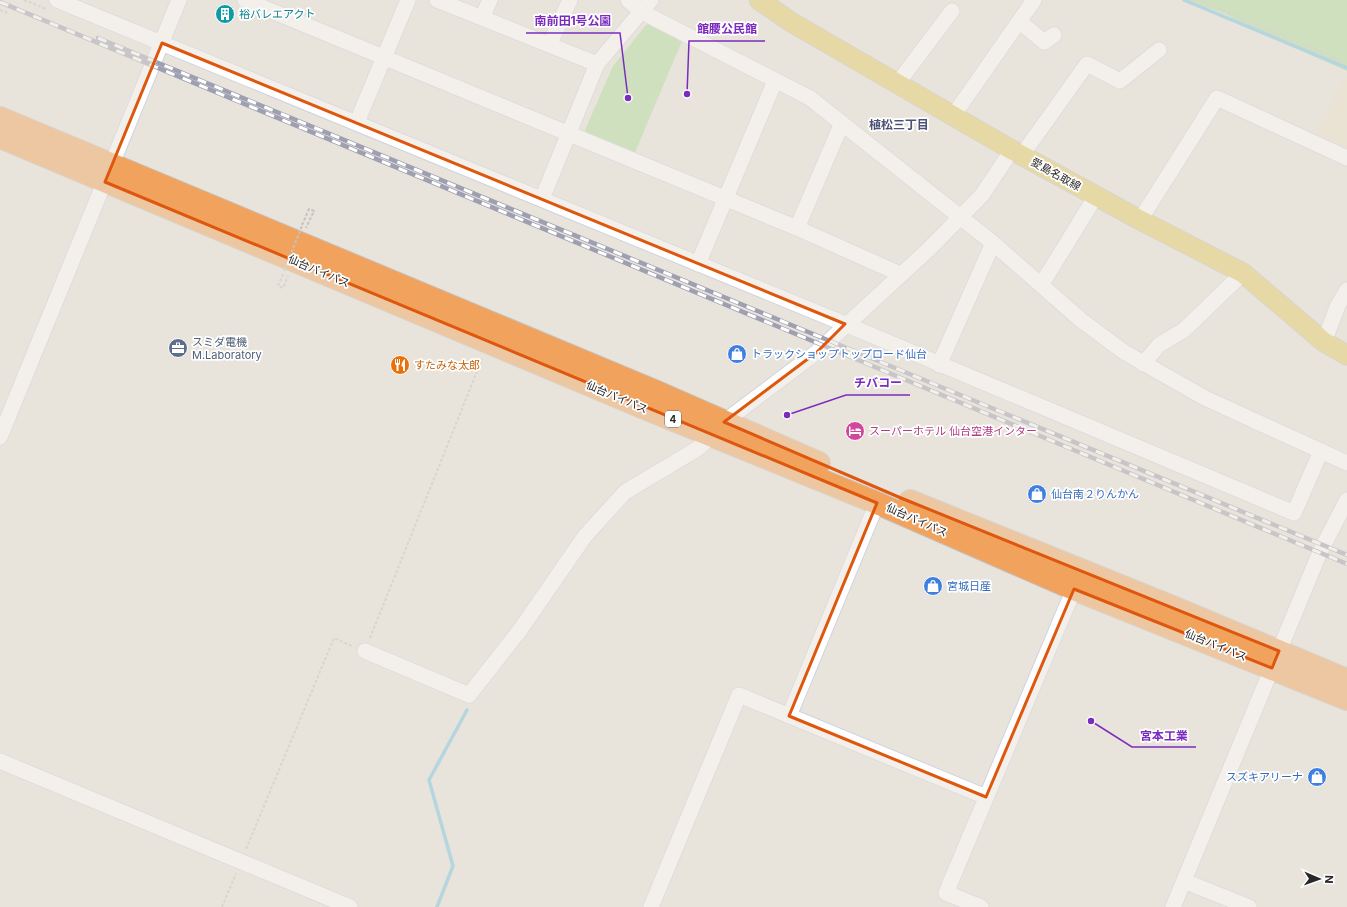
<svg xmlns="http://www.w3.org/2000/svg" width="1347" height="907" font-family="Inter,'Noto Sans JP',sans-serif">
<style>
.education{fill:#eae1cb}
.green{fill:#afdc9b}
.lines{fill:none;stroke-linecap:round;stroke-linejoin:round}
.stream{stroke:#75c3e4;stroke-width:3.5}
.minor-casing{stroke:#d0d3e0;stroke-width:17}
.major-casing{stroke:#c3c3c3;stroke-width:21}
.highway-casing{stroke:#c3c3c3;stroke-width:24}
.path{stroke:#c3c3c3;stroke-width:2;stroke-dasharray:3 2;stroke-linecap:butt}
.minor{stroke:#fff;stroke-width:15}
.major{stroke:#e5cc64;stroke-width:19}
.highway{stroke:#f1a35e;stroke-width:22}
.rail-casing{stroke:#9ea0b1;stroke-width:4.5}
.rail{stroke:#fff;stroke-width:3;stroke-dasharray:9;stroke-linecap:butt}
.path-bridge{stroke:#c3c3c3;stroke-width:2;stroke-dasharray:3 2;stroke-linecap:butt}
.marked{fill:none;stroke:#de570d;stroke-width:3;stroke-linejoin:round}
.labels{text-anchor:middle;stroke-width:3.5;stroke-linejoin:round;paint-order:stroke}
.shield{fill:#fff;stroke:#686868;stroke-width:1}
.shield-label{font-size:10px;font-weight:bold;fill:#282828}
.culture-label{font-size:11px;fill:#0d838f;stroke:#fff;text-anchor:start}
.street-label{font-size:11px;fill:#282828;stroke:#fff}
.service-label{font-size:11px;fill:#4e5e75;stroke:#fff;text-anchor:start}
.shop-label{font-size:11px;fill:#366cbe;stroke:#fff;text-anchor:start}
.food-label{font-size:11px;fill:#c56008;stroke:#fff;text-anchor:start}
.hotel-label{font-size:11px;fill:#b23c85;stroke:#fff;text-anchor:start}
.neighbourhood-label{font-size:12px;font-weight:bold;fill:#4c5275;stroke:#fff}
.leader{fill:none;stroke:#7b2cbf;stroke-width:1.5}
.callout-dot{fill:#7b2cbf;stroke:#fff;stroke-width:1.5}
.callout-label{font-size:12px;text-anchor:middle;font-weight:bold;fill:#7b2cbf;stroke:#fff;stroke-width:3.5;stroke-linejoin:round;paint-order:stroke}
</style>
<rect width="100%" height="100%" fill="#e9e4db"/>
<!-- education -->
<path class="education" d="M1344,78L1347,79V151L1316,137Z"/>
<!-- green -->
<path class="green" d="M1187,0H1347V71L1268,36L1225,14Z
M653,23L682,41L634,155L588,137L585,130L613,66L646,25Z"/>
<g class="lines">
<!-- stream -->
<path class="stream" d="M1184,0L1347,68
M437,907L453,866L429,780L467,710"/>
<defs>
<path id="minor" d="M57,0L845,324L1294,513L1321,451
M245,0L797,228L900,274
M437,0L597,64
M628,0L642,12L810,98L993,243L1081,320L1124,352L1205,398L1347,463
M482,18L490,0
M1019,21L1044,42L1054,35
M549,45L570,0
M897,84L952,11
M953,116L1034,0
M357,122L408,0
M1022,155L1087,64L1120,81L1159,50
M542,199L597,64L651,0
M1140,220L1217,98L1347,158
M797,228L842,123
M698,264L775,81
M1041,285L1096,196
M1324,342L1338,305L1347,290
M1143,364L1159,345L1184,330L1243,273
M939,365L993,243
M0,437L179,0
M365,651L469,695L520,630L585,536L625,492L697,449L713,435L724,422L817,352L929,249L982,195L1012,150
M789,716L877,503
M0,761L350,907
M1184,881L1249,907
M651,907L739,695L986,797
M981,907L946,893L1074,589
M1173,907L1320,552L1347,500"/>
<path id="major" d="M759,0L791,22L1012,150L1140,220L1243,273L1324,342L1347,355"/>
<path id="highway" d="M0,118L657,392L819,463
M0,137L649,410L877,503L1074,589L1347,699
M910,501L1175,608L1347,680"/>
</defs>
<!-- minor casing -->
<use href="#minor" class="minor-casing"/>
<!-- major casing -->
<use href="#major" class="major-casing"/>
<!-- highway casing -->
<use href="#highway" class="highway-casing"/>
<!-- path -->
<path class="path" d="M24,0L46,9
M1200,0L1347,63
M0,10L8,13
M302,225L309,209L314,211L306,228
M283,274L278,286L283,288L288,276
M370,638L482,359
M246,849L334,638L352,646
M222,907L236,873"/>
<!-- minor -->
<use href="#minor" class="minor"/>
<!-- major -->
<use href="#major" class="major"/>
<!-- highway -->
<use href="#highway" class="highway"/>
<defs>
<path id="rail" d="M0,2L1347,564
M98,38L1347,555"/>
</defs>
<!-- rail casing -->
<use href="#rail" class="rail-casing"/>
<!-- rail -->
<use href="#rail" class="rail"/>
<!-- path-bridge -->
<path class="path-bridge" d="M284,271L302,226"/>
</g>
<!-- marked area -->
<path d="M0 0H1347V907H0ZM162,43L845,324L817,352L724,422L901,498L1279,651L1272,668L1074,589L986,797L789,716L877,503L105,182Z" fill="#e9e4db" fill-opacity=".55" fill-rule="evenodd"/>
<path class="marked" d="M162,43L845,324L817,352L724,422L901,498L1279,651L1272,668L1074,589L986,797L789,716L877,503L105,182Z"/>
<!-- icons -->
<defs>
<symbol id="building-disc" viewBox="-11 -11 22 22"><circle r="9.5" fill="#0f9aa8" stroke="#fff"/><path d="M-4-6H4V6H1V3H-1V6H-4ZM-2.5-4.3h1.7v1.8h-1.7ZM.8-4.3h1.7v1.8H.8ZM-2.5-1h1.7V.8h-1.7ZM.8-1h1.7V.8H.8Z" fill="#fff"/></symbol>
<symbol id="office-disc" viewBox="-11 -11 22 22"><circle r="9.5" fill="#5c6f8a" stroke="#fff"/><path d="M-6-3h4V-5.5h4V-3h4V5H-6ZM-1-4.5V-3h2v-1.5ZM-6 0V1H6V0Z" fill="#fff"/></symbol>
<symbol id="shop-disc" viewBox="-11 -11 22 22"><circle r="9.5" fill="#3f7fe0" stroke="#fff"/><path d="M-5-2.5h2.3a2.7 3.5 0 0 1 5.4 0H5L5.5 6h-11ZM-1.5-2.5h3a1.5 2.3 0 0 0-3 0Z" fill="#fff"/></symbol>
<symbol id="restaurant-disc" viewBox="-11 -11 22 22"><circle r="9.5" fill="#e8710a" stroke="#fff"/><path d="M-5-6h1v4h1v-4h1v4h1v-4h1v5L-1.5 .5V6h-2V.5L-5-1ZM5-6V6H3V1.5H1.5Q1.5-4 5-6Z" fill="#fff"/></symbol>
<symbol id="hotel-disc" viewBox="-11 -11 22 22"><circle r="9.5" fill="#d1479c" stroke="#fff"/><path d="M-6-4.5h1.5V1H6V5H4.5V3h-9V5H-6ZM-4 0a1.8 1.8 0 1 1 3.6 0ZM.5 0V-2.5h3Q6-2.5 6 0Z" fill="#fff"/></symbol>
</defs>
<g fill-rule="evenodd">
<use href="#building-disc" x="214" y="3" width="22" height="22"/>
<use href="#office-disc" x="167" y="337" width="22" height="22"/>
<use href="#shop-disc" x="726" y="343" width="22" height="22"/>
<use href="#restaurant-disc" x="389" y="354" width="22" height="22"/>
<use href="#hotel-disc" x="844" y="420" width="22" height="22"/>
<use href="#shop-disc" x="1026" y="483" width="22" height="22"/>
<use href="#shop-disc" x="922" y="575" width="22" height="22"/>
<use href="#shop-disc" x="1306" y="766" width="22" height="22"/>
</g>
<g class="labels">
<!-- shield labels -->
<rect class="shield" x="665" y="411" width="16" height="16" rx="3"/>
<g class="shield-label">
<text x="673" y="423">4</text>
</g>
<!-- culture labels -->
<g class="culture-label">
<text x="239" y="18">裕バレエアクト</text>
</g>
<!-- street labels -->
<g class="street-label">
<text transform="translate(1056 174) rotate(29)" y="4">愛島名取線</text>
<text transform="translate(319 271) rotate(23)" y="4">仙台バイパス</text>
<text transform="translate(617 397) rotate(23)" y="4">仙台バイパス</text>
<text transform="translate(917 520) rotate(24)" y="4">仙台バイパス</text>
<text transform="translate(1216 645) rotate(22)" y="4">仙台バイパス</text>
</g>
<!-- service labels -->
<g class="service-label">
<text x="192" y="346">スミダ電機<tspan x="192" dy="13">M.Laboratory</tspan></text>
</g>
<!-- shop labels -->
<g class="shop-label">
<text x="751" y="358">トラックショップトップロード仙台</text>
<text x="1051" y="498">仙台南２りんかん</text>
<text x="947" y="590">宮城日産</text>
<text x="1303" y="781" text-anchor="end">スズキアリーナ</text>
</g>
<!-- food labels -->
<g class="food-label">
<text x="414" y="369">すたみな太郎</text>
</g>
<!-- hotel labels -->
<g class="hotel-label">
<text x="869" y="435">スーパーホテル 仙台空港インター</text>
</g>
<!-- neighbourhood labels -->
<g class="neighbourhood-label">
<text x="899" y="129">植松三丁目</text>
</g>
</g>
<!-- callouts -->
<path class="leader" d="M628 98L620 33H526M687 94L689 41H765M787 415L846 395H910M1091 721L1132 747H1196"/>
<g class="callout-dot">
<circle cx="628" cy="98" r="4"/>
<circle cx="687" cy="94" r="4"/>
<circle cx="787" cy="415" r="4"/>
<circle cx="1091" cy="721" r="4"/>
</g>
<g class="callout-label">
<text x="573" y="25">南前田1号公園</text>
<text x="727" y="33">館腰公民館</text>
<text x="878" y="387">チバコー</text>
<text x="1164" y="740">宮本工業</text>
</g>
<!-- north arrow -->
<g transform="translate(1319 879) rotate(92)" stroke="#ffffff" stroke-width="3" paint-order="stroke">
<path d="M0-3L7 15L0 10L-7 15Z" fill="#282828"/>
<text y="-6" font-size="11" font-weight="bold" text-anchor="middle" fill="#282828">N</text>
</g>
</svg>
